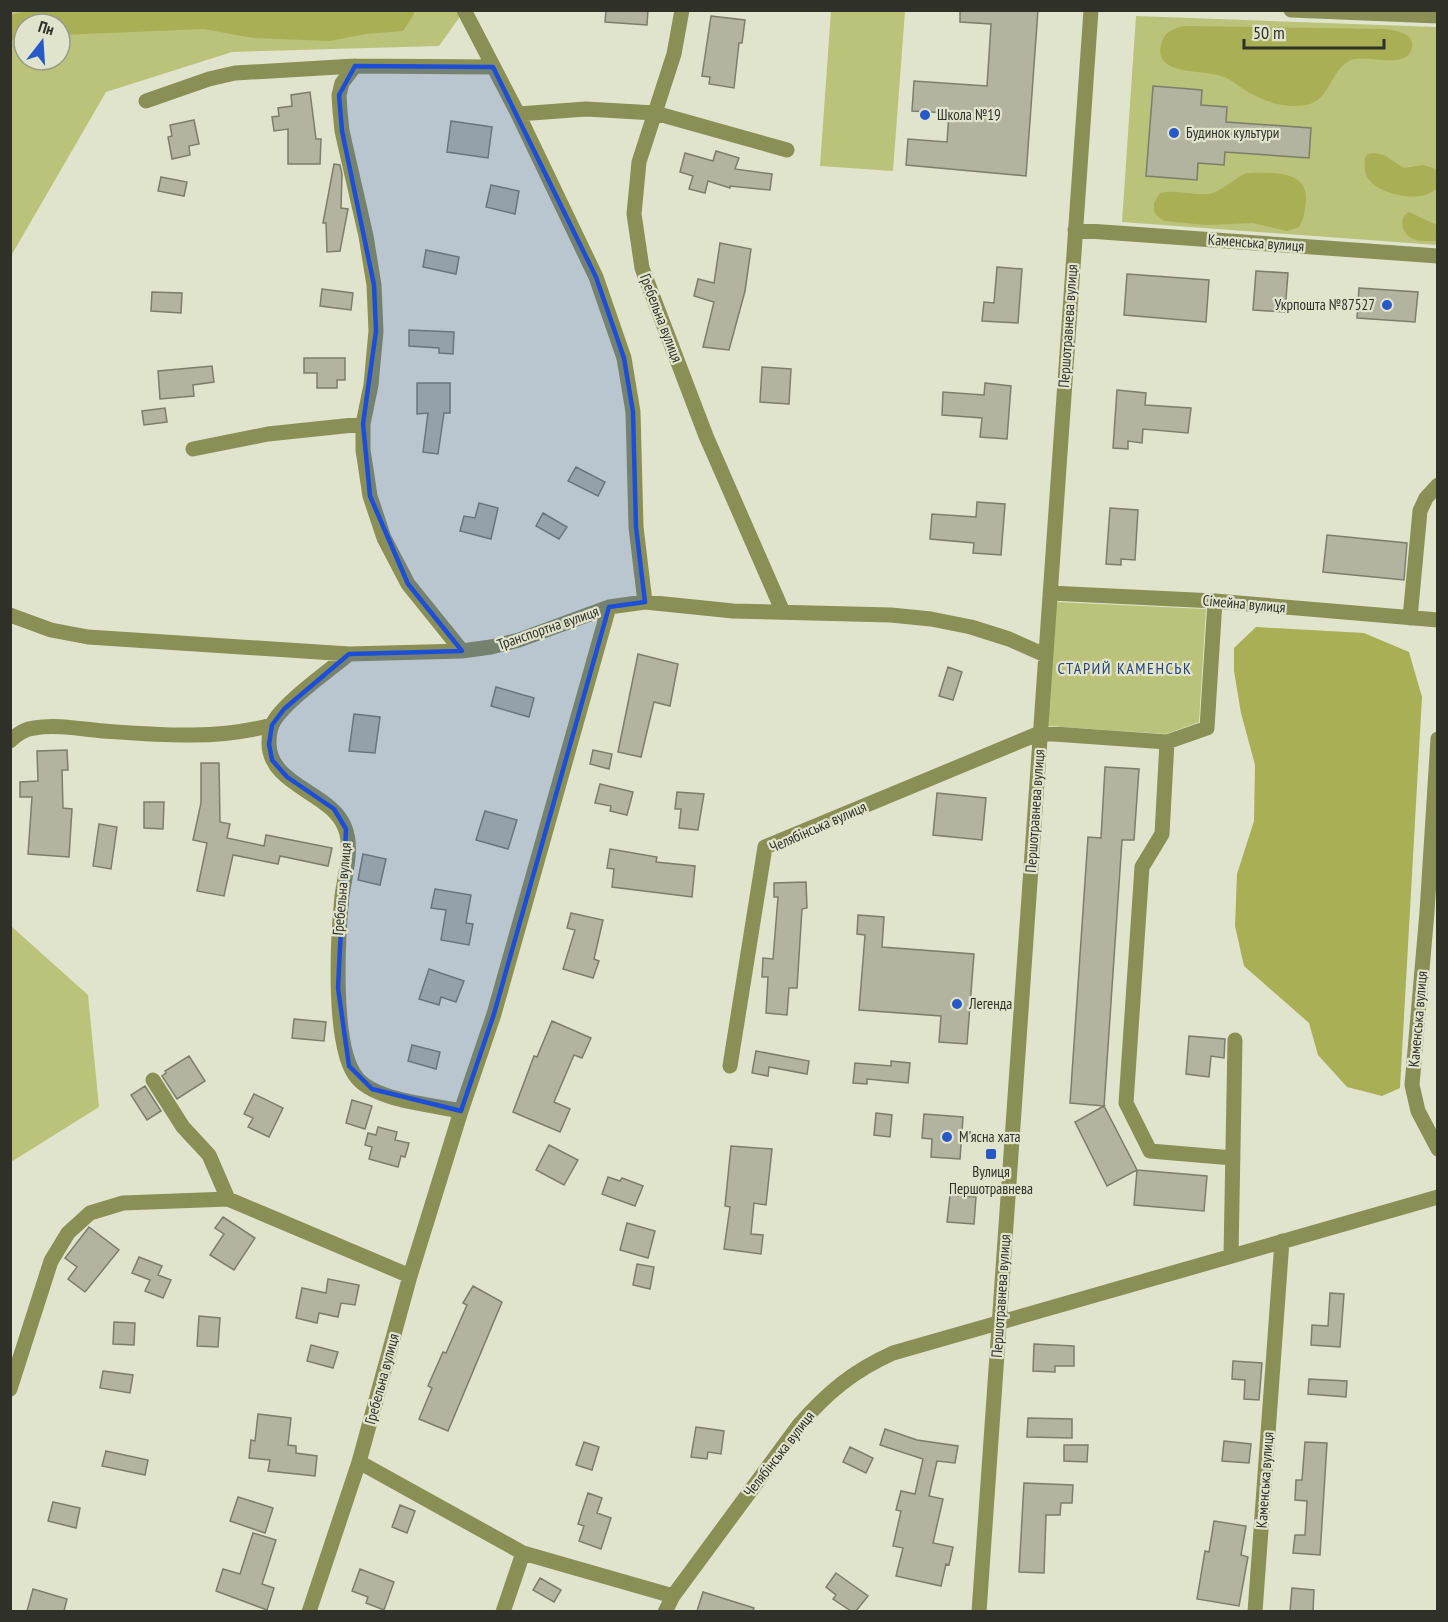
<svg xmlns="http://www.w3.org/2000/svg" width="1448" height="1622" font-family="'PT Sans Narrow',sans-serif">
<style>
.green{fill:#bbc279;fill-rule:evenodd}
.forest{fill:#a8af55}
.building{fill:#b2b49f;stroke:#7c7e6a;stroke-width:1.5}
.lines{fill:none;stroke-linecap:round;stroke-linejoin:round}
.minor{stroke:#8a8f56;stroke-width:15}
.marked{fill:#1d4ed8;fill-opacity:0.2;stroke:#1d4ed8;stroke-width:4.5;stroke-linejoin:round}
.poi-dot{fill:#2759c7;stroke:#e1e4cd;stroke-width:2}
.labels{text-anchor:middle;stroke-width:4.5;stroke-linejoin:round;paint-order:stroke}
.poi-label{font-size:15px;fill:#2f3028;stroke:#e1e4cd;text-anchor:start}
.street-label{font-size:15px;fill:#2f3028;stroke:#e1e4cd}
.neighbourhood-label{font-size:16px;letter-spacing:1.5px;fill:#274279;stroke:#e1e4cd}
</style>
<rect width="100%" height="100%" fill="#e1e4cd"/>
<!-- green -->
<path class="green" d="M11,11H464L439,46L232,52L106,92L11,256ZM24,24H60V60H24Z
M831,11H905L893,171L820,166Z
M1136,16L1437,27V245L1122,222Z
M1056,602L1206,609L1199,722L1166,734L1048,726Z
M11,926L88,995L99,1107L11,1162Z"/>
<!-- forest -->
<path class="forest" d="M28,11L414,10V14L403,31L365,34L330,41L253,38L204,29L60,35V24H24V38L11,40V15Z
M1184,26L1386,29C1396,31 1415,33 1412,48C1406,72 1363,52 1349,61C1330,71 1330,101 1306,105C1285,109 1262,101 1245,90C1237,85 1231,79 1221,76C1203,69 1154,76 1161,45C1164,32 1172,29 1184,26Z
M1374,153L1384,155L1404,168L1423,165L1436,169L1437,188C1423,204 1382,195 1370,181C1364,174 1364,166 1365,158L1368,154Z
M1247,173C1270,173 1308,169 1306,200C1305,211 1304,218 1299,227L1287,231L1253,223L1207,225L1164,221L1157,216L1154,211V203L1160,193C1177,189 1193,196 1209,194C1223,191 1234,178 1247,173Z
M1409,212L1437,225V241C1430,241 1420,242 1413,239C1402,234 1397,218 1409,212Z
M1256,627L1364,633L1409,652L1422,697L1400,1088L1382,1096L1347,1087L1318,1055L1309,1023L1244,966L1235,926L1237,874L1254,821L1255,765L1241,713L1234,671V648Z"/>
<!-- building -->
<path class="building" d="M606,10H648L647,25L605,22Z
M960,10H1038L1026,176L906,165L908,139L947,142L949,113L912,111L914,81L987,86L991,24L960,22Z
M711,16L745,20L742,43H739L734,88L709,84L710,77L702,76Z
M1153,86L1202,90L1201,105L1227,107L1226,122L1311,128L1309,158L1225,152L1224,165L1198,163L1197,180L1146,176Z
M310,92L316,139H321L320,164H288V129L274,131L272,117L279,116L278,108L292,106L291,95Z
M194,120L199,144L189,146L190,155L172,159L168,137L172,136L170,125Z
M451,121L492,127L488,158L447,152Z
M716,151L739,158L735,169L772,174L770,190L730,186V188L708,181L705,193L689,189L693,176L680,172L685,153L713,161Z
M334,164L340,165L342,174L341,208L348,209L340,251L327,252L326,223H323Z
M161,177L187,182L184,196L158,191Z
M491,185L519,191L515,214L486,207Z
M720,243L751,249L745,291L729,350L703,347L714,302L694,296L698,279L714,283Z
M426,250L459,257L456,274L423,267Z
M997,267L1022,269L1018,323L982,321L984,302L994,303Z
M1256,271L1288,273L1285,312L1253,310Z
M1127,274L1209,280L1206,322L1124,315Z
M1359,288L1418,292L1415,322L1357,318Z
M322,289L353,293L351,310L320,306Z
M152,292L182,293L181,313L151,311Z
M409,330L454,332L453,354L439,353V348L409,346Z
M304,358H345V380H337V388H317V373H304Z
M212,366L214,382L193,385L194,396L160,399L158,371Z
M762,367L791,369L789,404L760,402Z
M417,383H450V413H444L438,454L423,452L428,413L417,414Z
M985,383L1011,386L1007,439L980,437L982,418L942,415L943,392L984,395Z
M1117,390L1146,393L1145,405L1191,408L1188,433L1143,429L1142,443L1128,441V449L1113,448Z
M165,408L167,422L144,425L142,411Z
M576,467L605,482L598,496L568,481Z
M977,502L1005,504L1001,555L973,553L974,543L930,539L932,514L976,517Z
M479,503L498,508L491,539L460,531L464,516L475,518Z
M1110,508L1138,510L1135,560L1121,559V565L1106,564Z
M543,513L567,527L559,539L536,526Z
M1327,535L1407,543L1404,580L1323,572Z
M638,654L678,664L670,706L654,702L641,757L618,752Z
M948,667L962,672L953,700L939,696Z
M496,687L534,698L529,717L491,706Z
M354,714L380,717L375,753L349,751Z
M67,750L68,770H62L63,808L72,809L69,857L28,854L32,797H20V782L38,781L37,751Z
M593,750L612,754L609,769L590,764Z
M201,763H219L220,822L230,824L227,838L264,846L266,835L332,848L328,866L280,856L278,864L233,855L224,896L197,891L207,843L193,840L201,803Z
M1105,767L1139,769L1134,840H1122L1104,1106L1137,1170L1107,1186L1075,1122L1104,1106L1070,1103L1088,837L1101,838Z
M600,784L633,792L627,815L610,811L611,806L595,803Z
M677,792L704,794L698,830L679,828L681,809H675Z
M937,793L986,798L982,840L933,835Z
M144,802H164L163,829L144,828Z
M485,811L517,820L508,849L476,840Z
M99,824L117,827L111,869L93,866Z
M610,849L657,857L656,862L695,866L692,897L612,887L614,869L607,868Z
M363,854L386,859L380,885L358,880Z
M806,882L807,908L802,909L797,988H789L787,1015L766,1013L768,977H762L763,958L773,959L778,897H774V883Z
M435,889L471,895L466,923L473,924L469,945L441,940L446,910L431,908Z
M571,913L603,920L594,959L599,961L593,978L563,969L575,930L567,928Z
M858,915L884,917L882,947L974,954L967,1044L939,1042L941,1016L859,1010L865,935L857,934Z
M429,969L464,981L456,1002L441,997L439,1005L419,999Z
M294,1019L326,1022L324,1041L292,1038Z
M552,1021L591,1038L582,1058L574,1055L554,1102L570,1109L560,1132L513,1112L534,1056L537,1057Z
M1189,1036L1225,1039L1224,1058L1211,1056L1209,1077L1186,1074Z
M412,1045L440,1052L436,1069L408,1061Z
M756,1051L809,1061L807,1074L769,1067L768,1076L752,1073Z
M189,1056L205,1081L177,1099L162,1076L166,1073L165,1071Z
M891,1061L910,1063L908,1083L867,1079V1084L853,1083L855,1063L891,1066Z
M145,1086L161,1111L147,1120L131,1095Z
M254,1094L283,1108L269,1137L248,1127L253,1118L244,1114Z
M352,1100L372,1106L365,1129L346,1123Z
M876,1113L892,1115L890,1137L874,1135Z
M924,1114L963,1117L960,1159L931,1157L932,1139L922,1138Z
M378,1127L397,1132L395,1140L409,1143L405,1157L401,1156L398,1167L369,1159L372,1147L365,1145L368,1133L376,1135Z
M549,1145L578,1160L564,1185L536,1170Z
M731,1146L772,1149L766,1205L754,1203L751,1234L763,1235L761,1254L724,1249L730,1207L725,1206Z
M1137,1170L1207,1176L1204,1211L1134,1205Z
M608,1177L620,1181L622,1178L643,1186L635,1206L602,1194Z
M950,1195L976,1197L974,1224L947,1222Z
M223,1217L255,1238L234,1270L210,1255L224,1234L215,1228Z
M627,1223L655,1231L648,1258L620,1250Z
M89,1227L119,1250L85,1292L68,1279L77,1267L65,1258Z
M139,1257L162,1266L158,1275L171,1280L163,1298L145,1291L150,1280L132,1273Z
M637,1264L654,1267L650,1289L633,1285Z
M328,1279L359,1285L355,1305L341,1303L338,1317L319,1313L317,1323L296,1318L302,1288L326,1293Z
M473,1286L502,1302L448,1431L419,1419L432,1388L428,1386L443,1352L446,1353L467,1305L463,1303Z
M1330,1293L1344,1294L1340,1347L1311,1345L1312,1325L1328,1326Z
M199,1316L220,1318L218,1347L197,1346Z
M114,1322L135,1323L134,1345L113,1344Z
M1034,1344L1074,1346V1366H1055V1372L1033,1371Z
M311,1345L338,1352L333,1368L307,1361Z
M1233,1361L1262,1363L1259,1400L1244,1399L1245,1380L1232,1379Z
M103,1371L133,1375L130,1393L100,1388Z
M1309,1379L1347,1381L1346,1397L1308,1394Z
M258,1414L291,1418L288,1445L296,1446V1453L317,1456L315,1476L268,1471L270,1460L249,1458L251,1440L255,1441Z
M1028,1418L1072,1419V1438L1027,1437Z
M696,1427L724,1431L721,1454L708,1452L707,1459L691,1457Z
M885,1429L917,1440L958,1446L955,1463L937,1461L929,1496L943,1499L933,1543L953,1547L949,1565L946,1564L941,1586L896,1576L903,1548L893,1546L901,1511L896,1510L901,1491L915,1494L923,1459L880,1445Z
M1224,1441L1251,1444L1249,1463L1222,1461Z
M584,1442L599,1447L592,1470L576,1465Z
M1305,1442L1327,1443L1320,1555L1293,1553L1295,1535H1305L1307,1501L1295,1500L1296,1480H1302Z
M1064,1445H1088L1087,1462L1064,1461Z
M850,1447L873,1458L866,1473L843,1462Z
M106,1451L148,1460L145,1475L102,1466Z
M1024,1483L1073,1485L1072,1503H1061L1060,1515H1046L1044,1573L1019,1572Z
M588,1493L602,1498L597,1513L611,1518L601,1549L579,1541L584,1526L578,1524Z
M238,1497L273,1508L265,1533L230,1521Z
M53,1502L80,1508L76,1528L48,1521Z
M400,1505L415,1511L407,1533L392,1527Z
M1214,1521L1246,1526L1241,1555L1248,1557L1239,1606L1197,1599L1205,1551L1209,1552Z
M253,1533L276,1540L262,1584L274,1588L267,1610L216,1591L223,1569L240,1574Z
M360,1569L394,1582L384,1610L366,1603L368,1597L352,1591Z
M836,1573L868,1596L856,1611H851L833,1599L836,1595L826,1587Z
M540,1578L561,1590L554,1602L533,1590Z
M1292,1588L1314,1590L1313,1611H1290Z
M33,1589L67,1599L64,1611H27Z
M703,1592L754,1608L753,1611H697Z"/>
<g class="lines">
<!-- minor -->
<path class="minor" d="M464,10L518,114L596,277L624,358L633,412L636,527L645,602
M682,10L674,54L639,162L634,214L642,268L706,436L783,612
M1291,10L1438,16
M355,66L342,83L339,95L340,111L342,131L366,236L374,285L376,331L371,385L363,424V450L370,496L384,538L408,584L462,651
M146,101L209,79L235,73L355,66L493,67
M518,114L586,109L655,113L787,150
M1075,230L1438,256
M193,449L268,434L363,424
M1050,593L1215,601L1438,620
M10,615L51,630L88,637L349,654L462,651L491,647L519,640L609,607L645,602L733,611L891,615L931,619L971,627L1009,639L1045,655
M1410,618L1420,511L1426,498L1438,485
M349,654C330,670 280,705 272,725C270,730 269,739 269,743C269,786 332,792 345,828C353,848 345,875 342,896C338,935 331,1050 358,1079C378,1101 433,1105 461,1111
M1438,739L1427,912L1412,1085L1418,1111L1438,1149
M10,741C16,735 25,729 34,728C56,724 81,729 103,731C160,735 216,740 272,725
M1167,742L1162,834L1142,867L1126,1103L1150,1151L1233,1158
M730,1066L765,847L1040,733L1167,742L1207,728L1215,601
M153,1080L183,1127L209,1155L228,1199
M1231,1255L1235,1040
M10,1389L51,1261L68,1233L90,1213L123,1203L228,1199L410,1276
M359,1462L523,1553L673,1596
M309,1612L359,1462L410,1276L461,1111L494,1014L609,607
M503,1612L523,1553
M665,1612L673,1596L799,1425C828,1392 853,1371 893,1353L1438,1197
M979,1612L1091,10
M1255,1612L1282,1241"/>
</g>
<!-- marked area -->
<path class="marked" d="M355,66L493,67L596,277L624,358L633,412L636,527L645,602L609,607L494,1014L461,1111L372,1089L349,1066L338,988L346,829L334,809L287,777L272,760L269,744L272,725L284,709L349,654L462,651L408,584L370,496L363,424L376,331L374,285L342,131L339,95Z"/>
<!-- markers -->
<g class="poi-dot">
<circle cx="925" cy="115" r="6"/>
<circle cx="1174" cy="133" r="6"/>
<circle cx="1387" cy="305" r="6"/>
<circle cx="957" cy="1004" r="6"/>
<circle cx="947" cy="1137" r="6"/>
<rect x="985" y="1148" width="12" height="12" rx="3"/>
</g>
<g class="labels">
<!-- poi labels -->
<g class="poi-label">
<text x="937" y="120">Школа №19</text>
<text x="1186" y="138">Будинок культури</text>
<text x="1375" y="310" text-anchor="end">Укрпошта №87527</text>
<text x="969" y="1009">Легенда</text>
<text x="959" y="1142">М'ясна хата</text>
<text x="991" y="1177" text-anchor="middle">Вулиця<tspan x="991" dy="17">Першотравнева</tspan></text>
</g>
<!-- street labels -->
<g class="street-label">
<text transform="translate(1256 243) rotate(4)" y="5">Каменська вулиця</text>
<text transform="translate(661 318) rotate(69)" y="5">Гребельна вулиця</text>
<text transform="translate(1068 326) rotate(-86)" y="5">Першотравнева вулиця</text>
<text transform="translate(1244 604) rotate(5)" y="5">Сімейна вулиця</text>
<text transform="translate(548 628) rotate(-19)" y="5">Транспортна вулиця</text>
<text transform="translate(1035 811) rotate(-86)" y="5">Першотравнева вулиця</text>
<text transform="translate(818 827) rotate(-24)" y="5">Челябінська вулиця</text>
<text transform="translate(342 889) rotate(-85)" y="5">Гребельна вулиця</text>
<text transform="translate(1418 1019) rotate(-85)" y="5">Каменська вулиця</text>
<text transform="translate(1001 1296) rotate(-86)" y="5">Першотравнева вулиця</text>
<text transform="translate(382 1379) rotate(-75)" y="5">Гребельна вулиця</text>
<text transform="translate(779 1454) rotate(-52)" y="5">Челябінська вулиця</text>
<text transform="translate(1265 1480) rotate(-86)" y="5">Каменська вулиця</text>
</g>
<!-- neighbourhood labels -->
<g class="neighbourhood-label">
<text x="1125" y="674">СТАРИЙ КАМЕНСЬК</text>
</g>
</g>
<!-- border -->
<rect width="1448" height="1622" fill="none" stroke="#2f3028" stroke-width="24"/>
<!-- north arrow -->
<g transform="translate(42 42) rotate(17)"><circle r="28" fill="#e1e4cd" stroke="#9a9c8b" stroke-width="1.5"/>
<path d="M0-4.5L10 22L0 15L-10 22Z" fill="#2759c7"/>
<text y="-9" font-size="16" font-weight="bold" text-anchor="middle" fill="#2f3028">Пн</text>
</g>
<!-- scale -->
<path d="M1244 39v9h140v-9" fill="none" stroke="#2f3028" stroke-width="3"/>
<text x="1253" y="39" font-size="18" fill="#2f3028" stroke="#e1e4cd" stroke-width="4.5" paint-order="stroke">50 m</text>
</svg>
